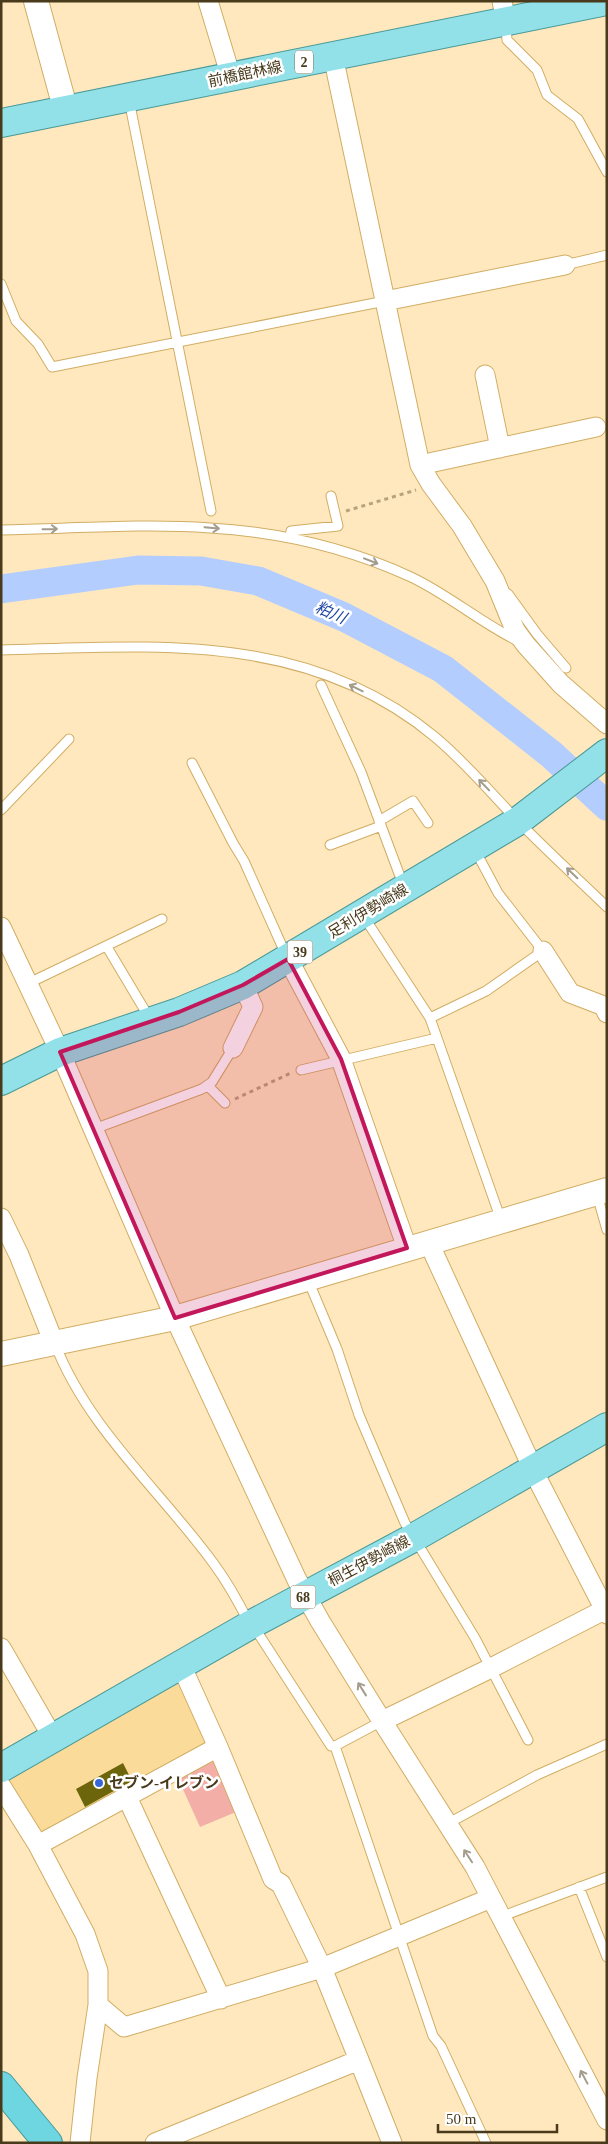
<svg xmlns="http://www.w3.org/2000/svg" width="608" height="2144" font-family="'Times New Roman','Noto Sans JP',serif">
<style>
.built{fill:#fbdb9a}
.green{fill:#f3aea8}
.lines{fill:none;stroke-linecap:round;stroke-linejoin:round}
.river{stroke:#b4cdff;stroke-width:29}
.building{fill:#6d650b}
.service-casing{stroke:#d1ad64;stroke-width:11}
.minor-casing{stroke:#d1ad64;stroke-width:21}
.tertiary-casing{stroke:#d1ad64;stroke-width:26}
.primary-casing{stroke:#4a9996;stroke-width:30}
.trunk-casing{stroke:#4a9996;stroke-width:30}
.path{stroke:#b7a37d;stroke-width:3;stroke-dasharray:4 4;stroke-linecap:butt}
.service{stroke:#fff;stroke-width:9}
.minor{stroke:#fff;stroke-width:19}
.tertiary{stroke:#fff;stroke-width:24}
.primary{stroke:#92e0e8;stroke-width:28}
.trunk{stroke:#6ed6e0;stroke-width:28}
.oneway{stroke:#a49c8d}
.marked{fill:#c2185b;fill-opacity:0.2;stroke:#c2185b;stroke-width:4;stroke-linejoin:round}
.poi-dot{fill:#3767d7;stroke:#fff;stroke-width:2}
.labels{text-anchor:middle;stroke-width:5;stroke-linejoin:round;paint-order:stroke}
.shield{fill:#fff;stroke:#80755f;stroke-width:1}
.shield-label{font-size:14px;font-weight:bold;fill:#493a1b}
.street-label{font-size:15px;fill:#493a1b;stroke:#fff}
.poi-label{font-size:15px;font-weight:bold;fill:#493a1b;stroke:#fff;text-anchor:start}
.water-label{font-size:16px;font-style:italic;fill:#2046a2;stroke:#fff}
</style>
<rect width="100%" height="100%" fill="#ffe8bd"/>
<!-- built -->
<path class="built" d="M181,1679L210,1741L39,1835L5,1780Z"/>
<!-- green -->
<path class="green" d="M209,1759L217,1764L236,1812L200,1827L177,1776Z"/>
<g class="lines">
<!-- river -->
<path class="river" d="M1,589L138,570L201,571L258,581L344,617L443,669L552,755L607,806"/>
</g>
<!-- building -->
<path class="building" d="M123,1763L132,1781L85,1807L76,1789Z"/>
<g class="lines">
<defs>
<path id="service" d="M506,25L507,40L537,70L547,95L578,119L607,172
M129,100L211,511
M565,265L607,255
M1,284L16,321L38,344L52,367L385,301
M1,530C70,529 141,523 210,528C279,532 348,548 411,577C449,595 481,623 518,641
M290,538L291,531L338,526L331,496
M508,594L537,634L566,668
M1,650C155,646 308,631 435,737C465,762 490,792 517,820C546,850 577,878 607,907
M321,685L361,772L404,887
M192,763L233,843L244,861L286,955
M1,810L69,739
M379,821L413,801L428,823
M330,845L381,826
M364,917L430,1018L501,1220
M107,947L150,1019
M29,983L162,919
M430,1018L486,991L543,951L498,893L475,850
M301,1070L437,1038
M208,1086L225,1103
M94,1129L202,1089L212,1082L233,1048
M597,1195L607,1230
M308,1280L337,1349L359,1415L405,1523L475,1638L528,1740
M55,1344C88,1429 161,1491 214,1564C228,1583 239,1603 249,1623
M254,1627L331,1746H335L433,2036L441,2046L486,2143
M335,1746L382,1721
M447,1824L537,1775L607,1744
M579,1887L607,1957
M500,1917L607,1877"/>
<path id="minor" d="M208,1L231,77
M502,1L506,22
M333,56L420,465L431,484L462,526L495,581L515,630L526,645L561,684L607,724
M385,301L565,265
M485,375L500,448
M420,465L596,427
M1,927L60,1052L175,1318L297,1580L320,1621L382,1721L475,1867L607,2120
M543,951L570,993L604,1006L607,1013
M288,959L341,1059L407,1248
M233,1048L253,1007L243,985
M1,1218L19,1255L54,1343
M430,1241L434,1254L540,1484L607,1614
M1,1648L53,1738
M181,1665L218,1747
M382,1721L491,1668L604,1610
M1,1786L38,1845L85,1934L98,1971V2005L87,2078L80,2143
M127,1797L221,1999
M38,1845L218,1747L273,1879L281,1884L322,1968L359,2060L155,2143
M98,2005L124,2027L322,1968L491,1898
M359,2060L392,2143"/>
<path id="tertiary" d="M36,1L66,111
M1,1354L175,1318L607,1190"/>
<path id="primary" d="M1,123L607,1
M1,1081L60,1052L179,1012L243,985L518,821L607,753
M1,1768L252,1624L413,1538L607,1427"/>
<path id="trunk" d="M1,2086L48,2143"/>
</defs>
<!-- service casing -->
<use href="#service" class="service-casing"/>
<!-- minor casing -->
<use href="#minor" class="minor-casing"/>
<!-- tertiary casing -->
<use href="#tertiary" class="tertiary-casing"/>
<!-- primary casing -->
<use href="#primary" class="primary-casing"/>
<!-- trunk casing -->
<use href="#trunk" class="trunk-casing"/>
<!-- path -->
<path class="path" d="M346,511L416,490
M235,1099L291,1073"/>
<!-- service -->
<use href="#service" class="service"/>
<!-- minor -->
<use href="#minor" class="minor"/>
<!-- tertiary -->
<use href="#tertiary" class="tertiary"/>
<!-- primary -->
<use href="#primary" class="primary"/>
<!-- trunk -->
<use href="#trunk" class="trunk"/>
</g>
<!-- one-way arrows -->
<defs><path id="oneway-shaft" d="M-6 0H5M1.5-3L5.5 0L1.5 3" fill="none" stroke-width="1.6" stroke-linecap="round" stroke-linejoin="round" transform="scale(1.25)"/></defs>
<g class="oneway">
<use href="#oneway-shaft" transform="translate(212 528) rotate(5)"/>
<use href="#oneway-shaft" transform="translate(50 529) rotate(-1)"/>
<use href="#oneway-shaft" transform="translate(371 561) rotate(21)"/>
<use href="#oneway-shaft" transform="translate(356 688) rotate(-154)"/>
<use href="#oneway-shaft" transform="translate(484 785) rotate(-134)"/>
<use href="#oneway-shaft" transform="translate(572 873) rotate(-136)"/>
<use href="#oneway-shaft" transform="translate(362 1689) rotate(-122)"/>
<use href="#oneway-shaft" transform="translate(468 1856) rotate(-123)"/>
<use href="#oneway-shaft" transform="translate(584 2077) rotate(-118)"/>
</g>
<!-- marked area -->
<path class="marked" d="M288,959L341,1059L407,1248L175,1318L60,1052L179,1012L243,985Z"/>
<!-- markers -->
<circle class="poi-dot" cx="99" cy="1783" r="5"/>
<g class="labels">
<!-- shield labels -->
<g class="shield">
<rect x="295" y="50.5" width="18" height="23" rx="4"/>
<rect x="287.5" y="940.5" width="25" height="23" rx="4"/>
<rect x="290.5" y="1585.5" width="25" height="23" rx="4"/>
</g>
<g class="shield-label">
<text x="304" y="67">2</text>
<text x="300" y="957">39</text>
<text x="303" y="1602">68</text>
</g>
<!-- street labels -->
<g class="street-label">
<text transform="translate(245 74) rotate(-12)" y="5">前橋館林線</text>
<text transform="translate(368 911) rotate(-31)" y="5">足利伊勢崎線</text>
<text transform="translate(369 1561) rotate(-28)" y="5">桐生伊勢崎線</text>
</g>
<!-- poi labels -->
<g class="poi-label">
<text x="109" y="1788">セブン-イレブン</text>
</g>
<!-- water labels -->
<g class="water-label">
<text transform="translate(331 612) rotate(24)" y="6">粕川</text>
</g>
</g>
<!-- border -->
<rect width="608" height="2144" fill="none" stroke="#493a1b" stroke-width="5"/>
<!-- scale -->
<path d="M438 2124v8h119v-8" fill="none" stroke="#493a1b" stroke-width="2.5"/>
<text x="446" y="2124" font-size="15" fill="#493a1b" stroke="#ffffff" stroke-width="4" paint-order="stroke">50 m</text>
</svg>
